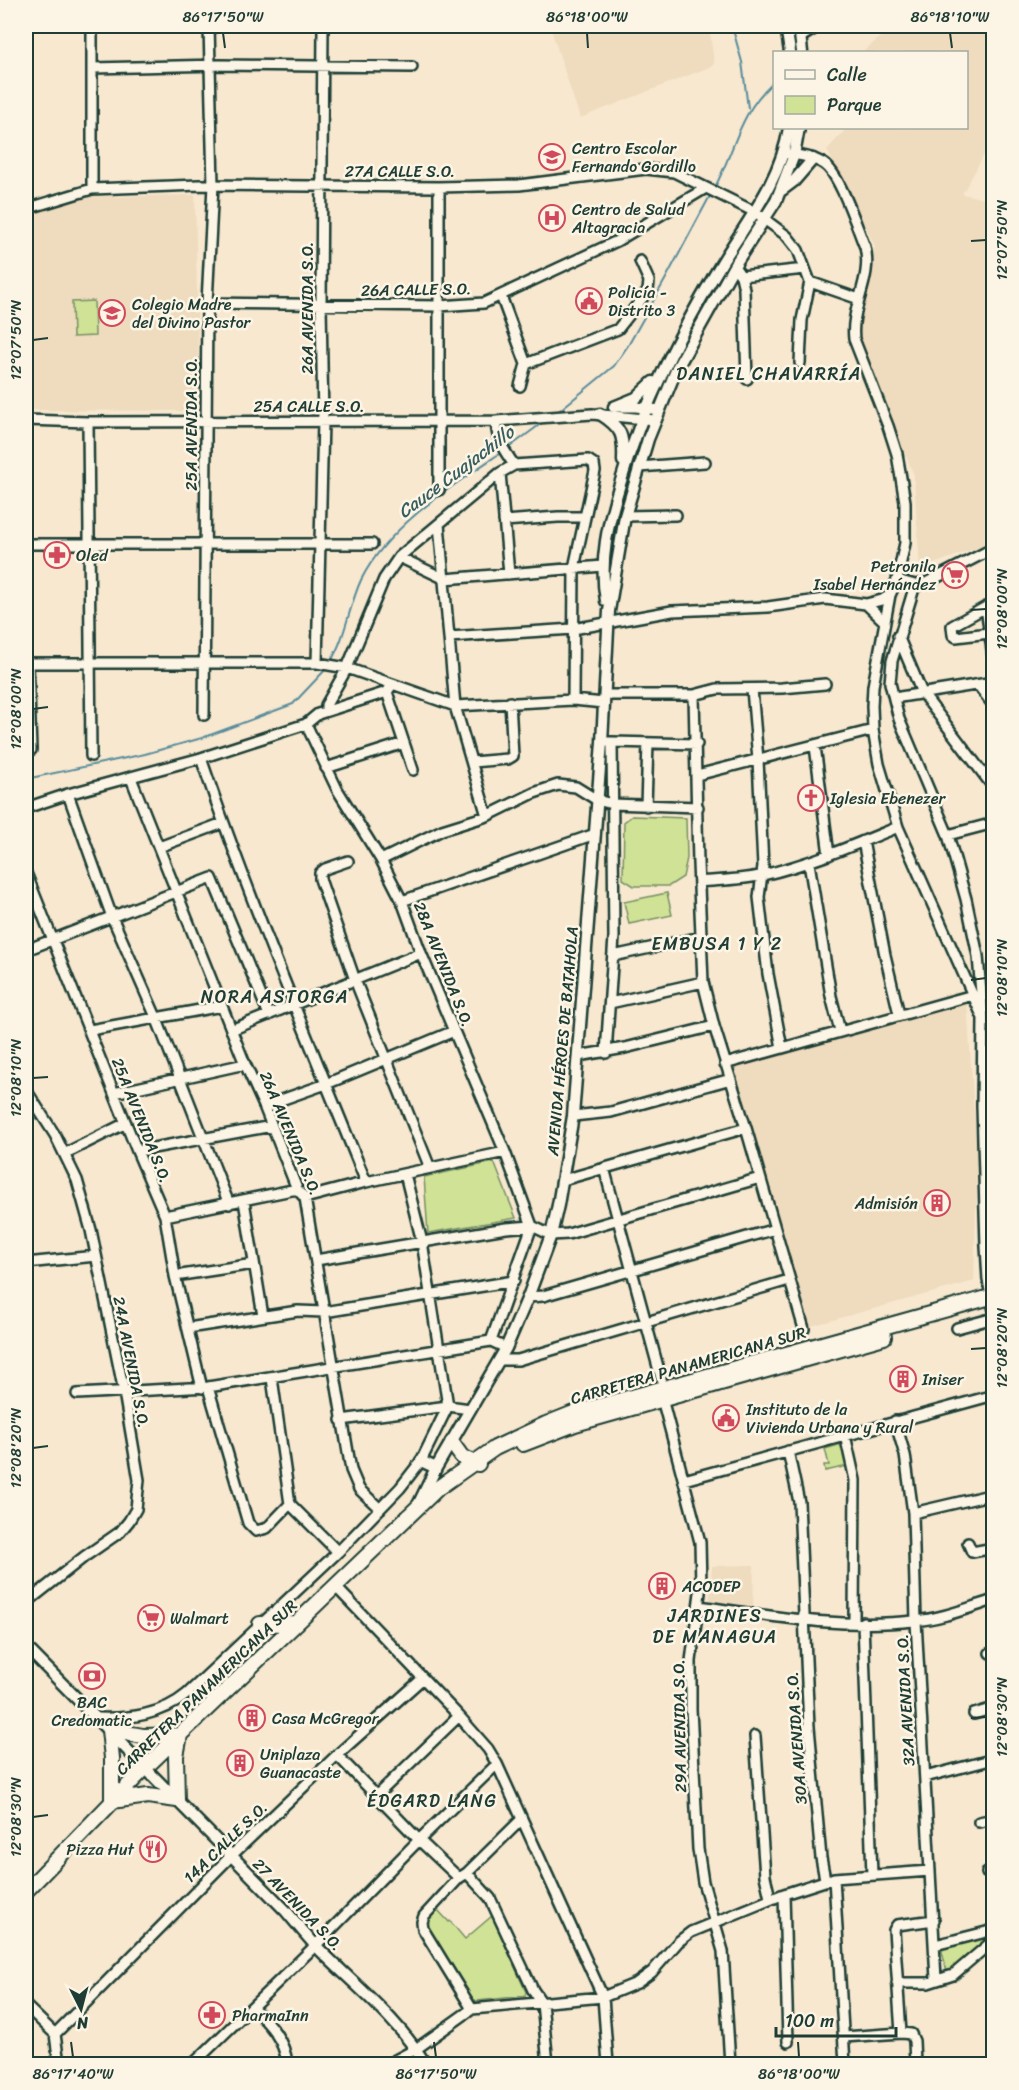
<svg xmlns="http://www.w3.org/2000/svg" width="1019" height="2090" font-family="Sriracha,sans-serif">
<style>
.built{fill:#efdbbd}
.green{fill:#d0e296;stroke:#789065;stroke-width:1.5}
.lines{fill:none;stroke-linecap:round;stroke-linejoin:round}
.stream{stroke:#5a8c9c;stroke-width:2}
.minor-casing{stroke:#1f3d34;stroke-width:14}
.major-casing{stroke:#1f3d34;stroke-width:15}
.highway-casing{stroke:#1f3d34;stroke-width:18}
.minor{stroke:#fcf5e5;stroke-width:9}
.major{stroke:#fcf5e5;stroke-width:10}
.highway{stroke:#fcf5e5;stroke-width:14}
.ticks{fill:none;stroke:#1f3d34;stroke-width:2}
.labels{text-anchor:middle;stroke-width:5;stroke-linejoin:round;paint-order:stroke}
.poi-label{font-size:16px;fill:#1f3d34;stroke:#fcf5e5;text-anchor:start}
.street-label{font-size:16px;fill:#1f3d34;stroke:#fcf5e5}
.neighbourhood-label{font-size:18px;letter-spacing:1.5px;fill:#1f3d34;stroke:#fcf5e5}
.water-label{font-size:18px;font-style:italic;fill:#385e60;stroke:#fcf5e5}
.neatline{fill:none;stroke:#1f3d34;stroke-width:2}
.ticks-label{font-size:15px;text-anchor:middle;fill:#1f3d34}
</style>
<rect width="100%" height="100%" fill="#f7e8cf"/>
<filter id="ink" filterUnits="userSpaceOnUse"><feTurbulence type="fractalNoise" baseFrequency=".0167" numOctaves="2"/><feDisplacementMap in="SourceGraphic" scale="12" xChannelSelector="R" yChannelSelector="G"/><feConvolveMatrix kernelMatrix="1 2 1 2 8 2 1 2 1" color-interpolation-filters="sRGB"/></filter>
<g filter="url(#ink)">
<!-- built -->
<path class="built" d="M550,26H709L714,63L712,66L580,118Z
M893,26H993V139L962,194L993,201V542L920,569L914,475L855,332L875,246L827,150L847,128H966V52H863Z
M195,195L199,411L26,410V215L64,202L89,197Z
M967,1003L977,1161L974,1281L807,1327L731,1068Z
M754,1565L753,1607L710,1602L712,1566Z"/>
<!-- green -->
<path class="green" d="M94,301L95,336L73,337L72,302Z
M632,816L686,818L687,858L683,877L669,886H634L623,879L624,822Z
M667,893L672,915L629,924L624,902Z
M494,1162L516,1218L428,1233L424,1177Z
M842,1444L848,1466L825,1471L824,1465H829L825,1449Z
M436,1908L449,1922L450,1921L465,1939L492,1916L526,1992L525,1996L477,2001L466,1996L423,1923Z
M993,1934L947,1973L941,1947Z"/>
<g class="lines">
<!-- stream -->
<path class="stream" d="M732,26L742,62L748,108
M714,189C736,148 738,114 774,81
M555,414L614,366L629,344L665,280L711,194
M507,449L546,420
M331,661C346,636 349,606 361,580C388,526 453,485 502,452
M26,779L145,754L202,738L293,704L326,669"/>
<defs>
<path id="minor" d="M92,26V189
M801,37L819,26
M93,68L219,65L412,67
M783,153C796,155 812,156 824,164C840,174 857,228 865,247C873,279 850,307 854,339L888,426L897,454L905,502V543L897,580L890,595L873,686L872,706L873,730L879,764L898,827L983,1018
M26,209L92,189L199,185L439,187L519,185L646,169L674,172L755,212L787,236L798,250L810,282L802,320L800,363
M734,266L741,276L744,289L747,379
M741,276L805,269
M810,282L859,299
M501,296L526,364
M207,303L439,306L484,303L617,241L706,188
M520,386L526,364L618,329L648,291L649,281L640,261
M618,407H636L659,410
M26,420L88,422L496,421L592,414L655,420
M496,421C497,442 503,448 514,465
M88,422L91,756
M639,467L705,462
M500,473L509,574
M439,490V187
M625,516L676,515
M504,521L558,517H585
M439,524L455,706L487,816
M26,544H372
M399,557L445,579L603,566
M897,580L915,585L924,584L994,548
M915,585L892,661L890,683L899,719L948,835L966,899L978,956L983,1018L982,1106L986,1246L988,1280L994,1311
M866,604L884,621
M989,633L956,637L953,635L952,626L986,607L994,664
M898,636L922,693L994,788
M449,637L573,629L672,611L768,607L825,599L866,604L882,600L890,595
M26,663H317L347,668L455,706L573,700L604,703
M28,663L31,750
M317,663L323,421L321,305L323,26
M978,685L994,706
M752,689L758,760L763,866L759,897L768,974L782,1048
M387,692L413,770
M605,695H694L717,689L782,688L825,684
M694,695L698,863L703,982L714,1026L746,1128L804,1329
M894,698L994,682
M326,711V705L347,668L384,579L399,557L500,473L514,465L588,460L594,464L595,471L574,568L573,700
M204,715L207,303L213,185L209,26
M306,724L337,789L381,860L402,901L421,953L505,1152L532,1226
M602,742H612L614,937L606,1053
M612,742L697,744
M815,746L829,855
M201,758C250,902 309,1041 366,1182
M472,762L508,759L513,756L510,702
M326,768L404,743
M697,775L873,730
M131,778L245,1064L264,1106L297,1189L305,1198L351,1470L359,1489L380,1509
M68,794L112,917L156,1017L229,1204
M646,806L648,743
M26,808L68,794L201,758L306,724L318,714L387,692L392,685
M948,835L994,823
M863,841L885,955L899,1014
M159,847L223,823
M381,860L442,830L487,816L534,793L558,785L576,787L597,800L612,804L698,807
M348,861L325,869L320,873V879L355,980L430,1168
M809,863L831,996L840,1031
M26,873L137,1151L165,1216L175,1276L202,1388
M699,882C720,880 743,880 763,875C810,864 854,845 898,827
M402,901L595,834
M26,950L212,878L269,1015
M613,956L701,937
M610,1003L703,982
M90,1030L222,1006
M231,1030L421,953
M578,1056L625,1048L714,1026
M725,1064L973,995
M26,1090L55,1135L77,1180L91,1230L124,1392L139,1480L136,1509L129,1521L120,1532L84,1557L26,1603
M114,1093L245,1064
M264,1106L326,1084L454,1031
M982,1106L994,1094
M573,1116L611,1112L731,1079
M137,1151L272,1126
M66,1153L126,1123
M604,1168L661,1378
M563,1180L746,1128
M305,1198L366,1182L505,1152
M244,1201L263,1316
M165,1216L297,1189
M316,1260L506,1228L532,1226L551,1235L568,1234L760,1178
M26,1263L96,1256
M175,1276L254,1264
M528,1297L543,1296L775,1229
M188,1328L298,1311L324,1312L514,1281
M957,1328L994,1318
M491,1341L532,1226
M501,1360H518L789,1280
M272,1378L290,1504L338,1552
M208,1387L248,1523L256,1531L267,1528L290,1504
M77,1394L208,1387L491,1341L506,1348
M661,1395L700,1542L701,1585L691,1661V1709L698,1849L703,1882L723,1951L730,2064
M341,1420L448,1406L422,1242L405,1174
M895,1421L905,1455L913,1513L916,1621L936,1979
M845,1435L855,1480L854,1622
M788,1451L799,1502L809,1727L821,1858L825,1879
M684,1480L994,1395
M913,1513L994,1494
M968,1543L972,1552L994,1548
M335,1586L459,1716L488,1749L497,1764L603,1997L608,2064
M699,1606C770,1616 842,1629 914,1621C941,1619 968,1608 994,1600
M863,1622L872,1875
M990,1653L994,1652
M974,1714L994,1708
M98,1718C130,1719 162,1715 187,1694L338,1552L400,1488L421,1461L448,1406L470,1409
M755,1736L765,1876L770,1898
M337,1755L419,1840L459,1878
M925,1777L994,1759
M376,1796L459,1716
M979,1822L994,1819
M467,1873L522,1819
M987,1873L994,1872
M834,1878L845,2064
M784,1894L788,2042
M935,1945L994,1930
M897,1983H928L953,1975L994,1940
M26,2006L55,2034L59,2064
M252,2007C269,2023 285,2040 287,2064
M472,2009L423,1929L422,1922L424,1916L459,1878L467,1873L490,1898L533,1990L542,2003L548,2064
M901,2033L894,1930L897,1925L934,1920
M55,2034L231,1856L337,1755L422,1679
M844,2037L901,2033L911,2034L914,2041L915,2064
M193,2064L316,1945L419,1840L497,1764
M388,2064L416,2049L472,2009L603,1997L637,1983L652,1972L678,1942L691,1932L784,1894L834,1878L930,1871"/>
<path id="major" d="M786,26L790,52
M799,26L802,52
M782,190L794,181L813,159
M614,407L636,398L653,382
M600,414C622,428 624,435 623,461
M606,601C599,561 608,522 620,484C643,404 680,332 723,261C749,219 781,179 789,128
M421,1461L436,1468
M419,1503L436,1468L506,1348L528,1297L551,1235L558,1205L573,1116L602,742L609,611L625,516L648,439L677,368L734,266L776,201L794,155L799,128
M26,1647L286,1911C296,1923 306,1935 316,1946C353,1984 398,2018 425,2064"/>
<path id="highway" d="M452,1443L462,1457L478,1464
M523,1444L575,1424L884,1337
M260,1624L297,1623
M112,1801V1758L109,1730L143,1736L180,1735
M112,1801L148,1796L177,1800L176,1756L180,1735
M26,1891L145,1768L438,1488L495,1448L546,1424L571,1414L994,1296"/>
</defs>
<!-- minor casing -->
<use href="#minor" class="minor-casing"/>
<!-- major casing -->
<use href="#major" class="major-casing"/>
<!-- highway casing -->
<use href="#highway" class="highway-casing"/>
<!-- minor -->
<use href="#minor" class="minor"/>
<!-- major -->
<use href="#major" class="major"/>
<!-- highway -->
<use href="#highway" class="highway"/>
</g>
</g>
<!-- ticks -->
<path class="ticks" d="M223,33L225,48M587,33L588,48M950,33L952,48M971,241L986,240M33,340L48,338M971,610L986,609M33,709L48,707M971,980L986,978M33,1078L48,1077M971,1349L986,1348M33,1448L48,1446M971,1718L986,1717M33,1817L48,1815M71,2042L73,2057M434,2042L436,2057M798,2042L799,2057"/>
<!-- icons -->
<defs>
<symbol id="school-ring" viewBox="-11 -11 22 22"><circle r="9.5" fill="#fcf5e5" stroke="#d1495b" stroke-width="1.5"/><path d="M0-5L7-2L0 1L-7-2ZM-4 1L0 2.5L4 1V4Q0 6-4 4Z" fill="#d1495b"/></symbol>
<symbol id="hospital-ring" viewBox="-11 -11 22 22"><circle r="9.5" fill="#fcf5e5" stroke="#d1495b" stroke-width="1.5"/><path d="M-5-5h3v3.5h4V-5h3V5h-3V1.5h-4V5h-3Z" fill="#d1495b"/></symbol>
<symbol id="civic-ring" viewBox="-11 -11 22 22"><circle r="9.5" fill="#fcf5e5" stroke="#d1495b" stroke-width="1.5"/><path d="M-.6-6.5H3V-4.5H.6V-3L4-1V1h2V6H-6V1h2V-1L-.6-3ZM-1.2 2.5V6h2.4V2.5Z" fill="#d1495b"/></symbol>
<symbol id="pharmacy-ring" viewBox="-11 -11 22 22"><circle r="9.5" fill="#fcf5e5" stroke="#d1495b" stroke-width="1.5"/><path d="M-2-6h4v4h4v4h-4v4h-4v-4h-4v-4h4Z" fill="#d1495b"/></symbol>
<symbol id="supermarket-ring" viewBox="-11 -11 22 22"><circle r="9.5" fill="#fcf5e5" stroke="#d1495b" stroke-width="1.5"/><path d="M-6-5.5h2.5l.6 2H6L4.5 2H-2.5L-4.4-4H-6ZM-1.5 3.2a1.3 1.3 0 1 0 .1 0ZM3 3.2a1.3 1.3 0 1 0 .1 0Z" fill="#d1495b"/></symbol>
<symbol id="church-ring" viewBox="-11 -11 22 22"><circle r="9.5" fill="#fcf5e5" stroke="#d1495b" stroke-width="1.5"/><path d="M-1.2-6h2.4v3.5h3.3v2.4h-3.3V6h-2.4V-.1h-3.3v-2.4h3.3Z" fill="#d1495b"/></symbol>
<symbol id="building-ring" viewBox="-11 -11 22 22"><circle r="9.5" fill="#fcf5e5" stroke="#d1495b" stroke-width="1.5"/><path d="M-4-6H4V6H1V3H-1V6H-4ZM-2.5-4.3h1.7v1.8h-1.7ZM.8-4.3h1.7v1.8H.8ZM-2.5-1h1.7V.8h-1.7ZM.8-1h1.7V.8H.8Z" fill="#d1495b"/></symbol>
<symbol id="bank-ring" viewBox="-11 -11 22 22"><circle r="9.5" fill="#fcf5e5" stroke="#d1495b" stroke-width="1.5"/><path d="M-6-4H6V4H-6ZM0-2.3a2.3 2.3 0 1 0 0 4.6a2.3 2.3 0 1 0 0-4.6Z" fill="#d1495b"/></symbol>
<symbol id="restaurant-ring" viewBox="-11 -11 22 22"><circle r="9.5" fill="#fcf5e5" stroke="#d1495b" stroke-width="1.5"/><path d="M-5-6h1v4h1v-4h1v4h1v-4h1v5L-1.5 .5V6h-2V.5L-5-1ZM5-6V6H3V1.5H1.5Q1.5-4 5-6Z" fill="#d1495b"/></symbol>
</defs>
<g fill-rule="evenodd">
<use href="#school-ring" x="537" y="142" width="30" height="30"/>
<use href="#hospital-ring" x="537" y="203" width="30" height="30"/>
<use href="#civic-ring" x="574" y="286" width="30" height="30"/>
<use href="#school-ring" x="97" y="298" width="30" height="30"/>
<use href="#pharmacy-ring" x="42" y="540" width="30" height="30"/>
<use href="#supermarket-ring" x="940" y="560" width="30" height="30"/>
<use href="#church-ring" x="796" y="783" width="30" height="30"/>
<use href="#building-ring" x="922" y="1188" width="30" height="30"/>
<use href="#building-ring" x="888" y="1364" width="30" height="30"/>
<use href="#civic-ring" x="711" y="1403" width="30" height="30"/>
<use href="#building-ring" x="647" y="1571" width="30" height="30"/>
<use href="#supermarket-ring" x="136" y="1603" width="30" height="30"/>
<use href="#bank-ring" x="77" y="1661" width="30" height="30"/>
<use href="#building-ring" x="237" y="1703" width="30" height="30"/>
<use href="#building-ring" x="225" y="1748" width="30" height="30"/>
<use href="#restaurant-ring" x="138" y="1834" width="30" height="30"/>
<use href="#pharmacy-ring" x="197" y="2000" width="30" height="30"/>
</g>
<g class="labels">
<!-- poi labels -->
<g class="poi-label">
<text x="572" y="154">Centro Escolar<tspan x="572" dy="18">Fernando Gordillo</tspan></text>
<text x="572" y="215">Centro de Salud<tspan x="572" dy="18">Altagracia</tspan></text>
<text x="608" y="298">Policía -<tspan x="608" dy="18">Distrito 3</tspan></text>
<text x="132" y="310">Colegio Madre<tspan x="132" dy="18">del Divino Pastor</tspan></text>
<text x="76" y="561">Oled</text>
<text x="936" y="572" text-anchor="end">Petronila<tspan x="936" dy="18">Isabel Hernández</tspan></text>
<text x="830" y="804">Iglesia Ebenezer</text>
<text x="918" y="1209" text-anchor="end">Admisión</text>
<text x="922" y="1385">Iniser</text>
<text x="746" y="1415">Instituto de la<tspan x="746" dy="18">Vivienda Urbana y Rural</tspan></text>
<text x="682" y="1592">ACODEP</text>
<text x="170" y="1624">Walmart</text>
<text x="92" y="1708" text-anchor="middle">BAC<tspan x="92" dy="18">Credomatic</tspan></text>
<text x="272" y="1724">Casa McGregor</text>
<text x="260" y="1760">Uniplaza<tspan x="260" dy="18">Guanacaste</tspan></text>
<text x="134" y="1855" text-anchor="end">Pizza Hut</text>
<text x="232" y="2021">PharmaInn</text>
</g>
<!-- street labels -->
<g class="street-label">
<text x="400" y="177">27A CALLE S.O.</text>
<text transform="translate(416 289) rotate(-1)" y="6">26A CALLE S.O.</text>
<text transform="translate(307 308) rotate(-90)" y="6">26A AVENIDA S.O.</text>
<text x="309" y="412">25A CALLE S.O.</text>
<text transform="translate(191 424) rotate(-90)" y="6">25A AVENIDA S.O.</text>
<text transform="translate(444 964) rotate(68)" y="6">28A AVENIDA S.O.</text>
<text transform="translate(562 1041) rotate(-85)" y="6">AVENIDA HÉROES DE BATAHOLA</text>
<text transform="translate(142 1120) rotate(68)" y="6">25A AVENIDA S.O.</text>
<text transform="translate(291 1133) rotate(67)" y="6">26A AVENIDA S.O.</text>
<text transform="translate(132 1362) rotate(79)" y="6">24A AVENIDA S.O.</text>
<text transform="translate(688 1365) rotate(-16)" y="6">CARRETERA PANAMERICANA SUR</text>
<text transform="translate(206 1687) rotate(-44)" y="6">CARRETERA PANAMERICANA SUR</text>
<text transform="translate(905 1700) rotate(-93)" y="6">32A AVENIDA S.O.</text>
<text transform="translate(679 1726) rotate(-91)" y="6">29A AVENIDA S.O.</text>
<text transform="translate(796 1738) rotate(-94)" y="6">30A AVENIDA S.O.</text>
<text transform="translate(225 1842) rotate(-44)" y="6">14A CALLE S.O.</text>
<text transform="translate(298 1904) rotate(46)" y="6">27 AVENIDA S.O.</text>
</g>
<!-- neighbourhood labels -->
<g class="neighbourhood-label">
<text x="769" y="380">DANIEL CHAVARRÍA</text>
<text x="717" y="950">EMBUSA 1 Y 2</text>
<text x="275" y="1003">NORA ASTORGA</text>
<text x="715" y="1622">JARDINES<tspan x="715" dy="21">DE MANAGUA</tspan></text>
<text x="432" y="1807">ÉDGARD LANG</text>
</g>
<!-- water labels -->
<g class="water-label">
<text transform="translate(456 472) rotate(-37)" y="6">Cauce Cuajachillo</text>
</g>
</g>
<!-- margin -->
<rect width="1019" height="2090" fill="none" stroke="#fcf5e5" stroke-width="66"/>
<!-- legend -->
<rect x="773" y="51" width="195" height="78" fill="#fcf5e5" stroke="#a4ab9e" stroke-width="1.5"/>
<rect x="785" y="70" width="30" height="9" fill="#fcf5e5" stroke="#a4ab9e" stroke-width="1.5"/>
<text x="827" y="81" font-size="18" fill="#1f3d34">Calle</text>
<rect x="785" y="96" width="30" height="18" fill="#d0e296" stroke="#a4ab9e" stroke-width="1.5"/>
<text x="827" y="111" font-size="18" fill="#1f3d34">Parque</text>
<!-- north arrow -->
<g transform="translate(81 2009) rotate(174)" stroke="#fcf5e5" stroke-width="4.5" paint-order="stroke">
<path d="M0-4.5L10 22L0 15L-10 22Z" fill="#1f3d34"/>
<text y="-9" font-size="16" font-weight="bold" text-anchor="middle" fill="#1f3d34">N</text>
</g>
<!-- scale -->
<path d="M776 2027v9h120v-9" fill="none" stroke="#1f3d34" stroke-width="3"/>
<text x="785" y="2027" font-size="18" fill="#1f3d34" stroke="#fcf5e5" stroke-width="4.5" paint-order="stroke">100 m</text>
<rect x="33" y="33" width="953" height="2024" class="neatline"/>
<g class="ticks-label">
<text x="223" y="22">86°17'50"W</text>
<text x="587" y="22">86°18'00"W</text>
<text x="950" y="22">86°18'10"W</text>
<text transform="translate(1002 240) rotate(-90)" y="5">12°07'50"N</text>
<text transform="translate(16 340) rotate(-90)" y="5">12°07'50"N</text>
<text transform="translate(1002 609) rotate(-90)" y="5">12°08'00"N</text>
<text transform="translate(16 709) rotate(-90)" y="5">12°08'00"N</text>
<text transform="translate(1002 978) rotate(-90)" y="5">12°08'10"N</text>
<text transform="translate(16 1078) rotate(-90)" y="5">12°08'10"N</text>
<text transform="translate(1002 1348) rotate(-90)" y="5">12°08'20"N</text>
<text transform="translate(16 1448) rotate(-90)" y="5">12°08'20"N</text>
<text transform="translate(1002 1717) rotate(-90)" y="5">12°08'30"N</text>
<text transform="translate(16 1817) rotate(-90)" y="5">12°08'30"N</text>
<text x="73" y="2079">86°17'40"W</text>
<text x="436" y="2079">86°17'50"W</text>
<text x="799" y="2079">86°18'00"W</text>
</g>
</svg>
